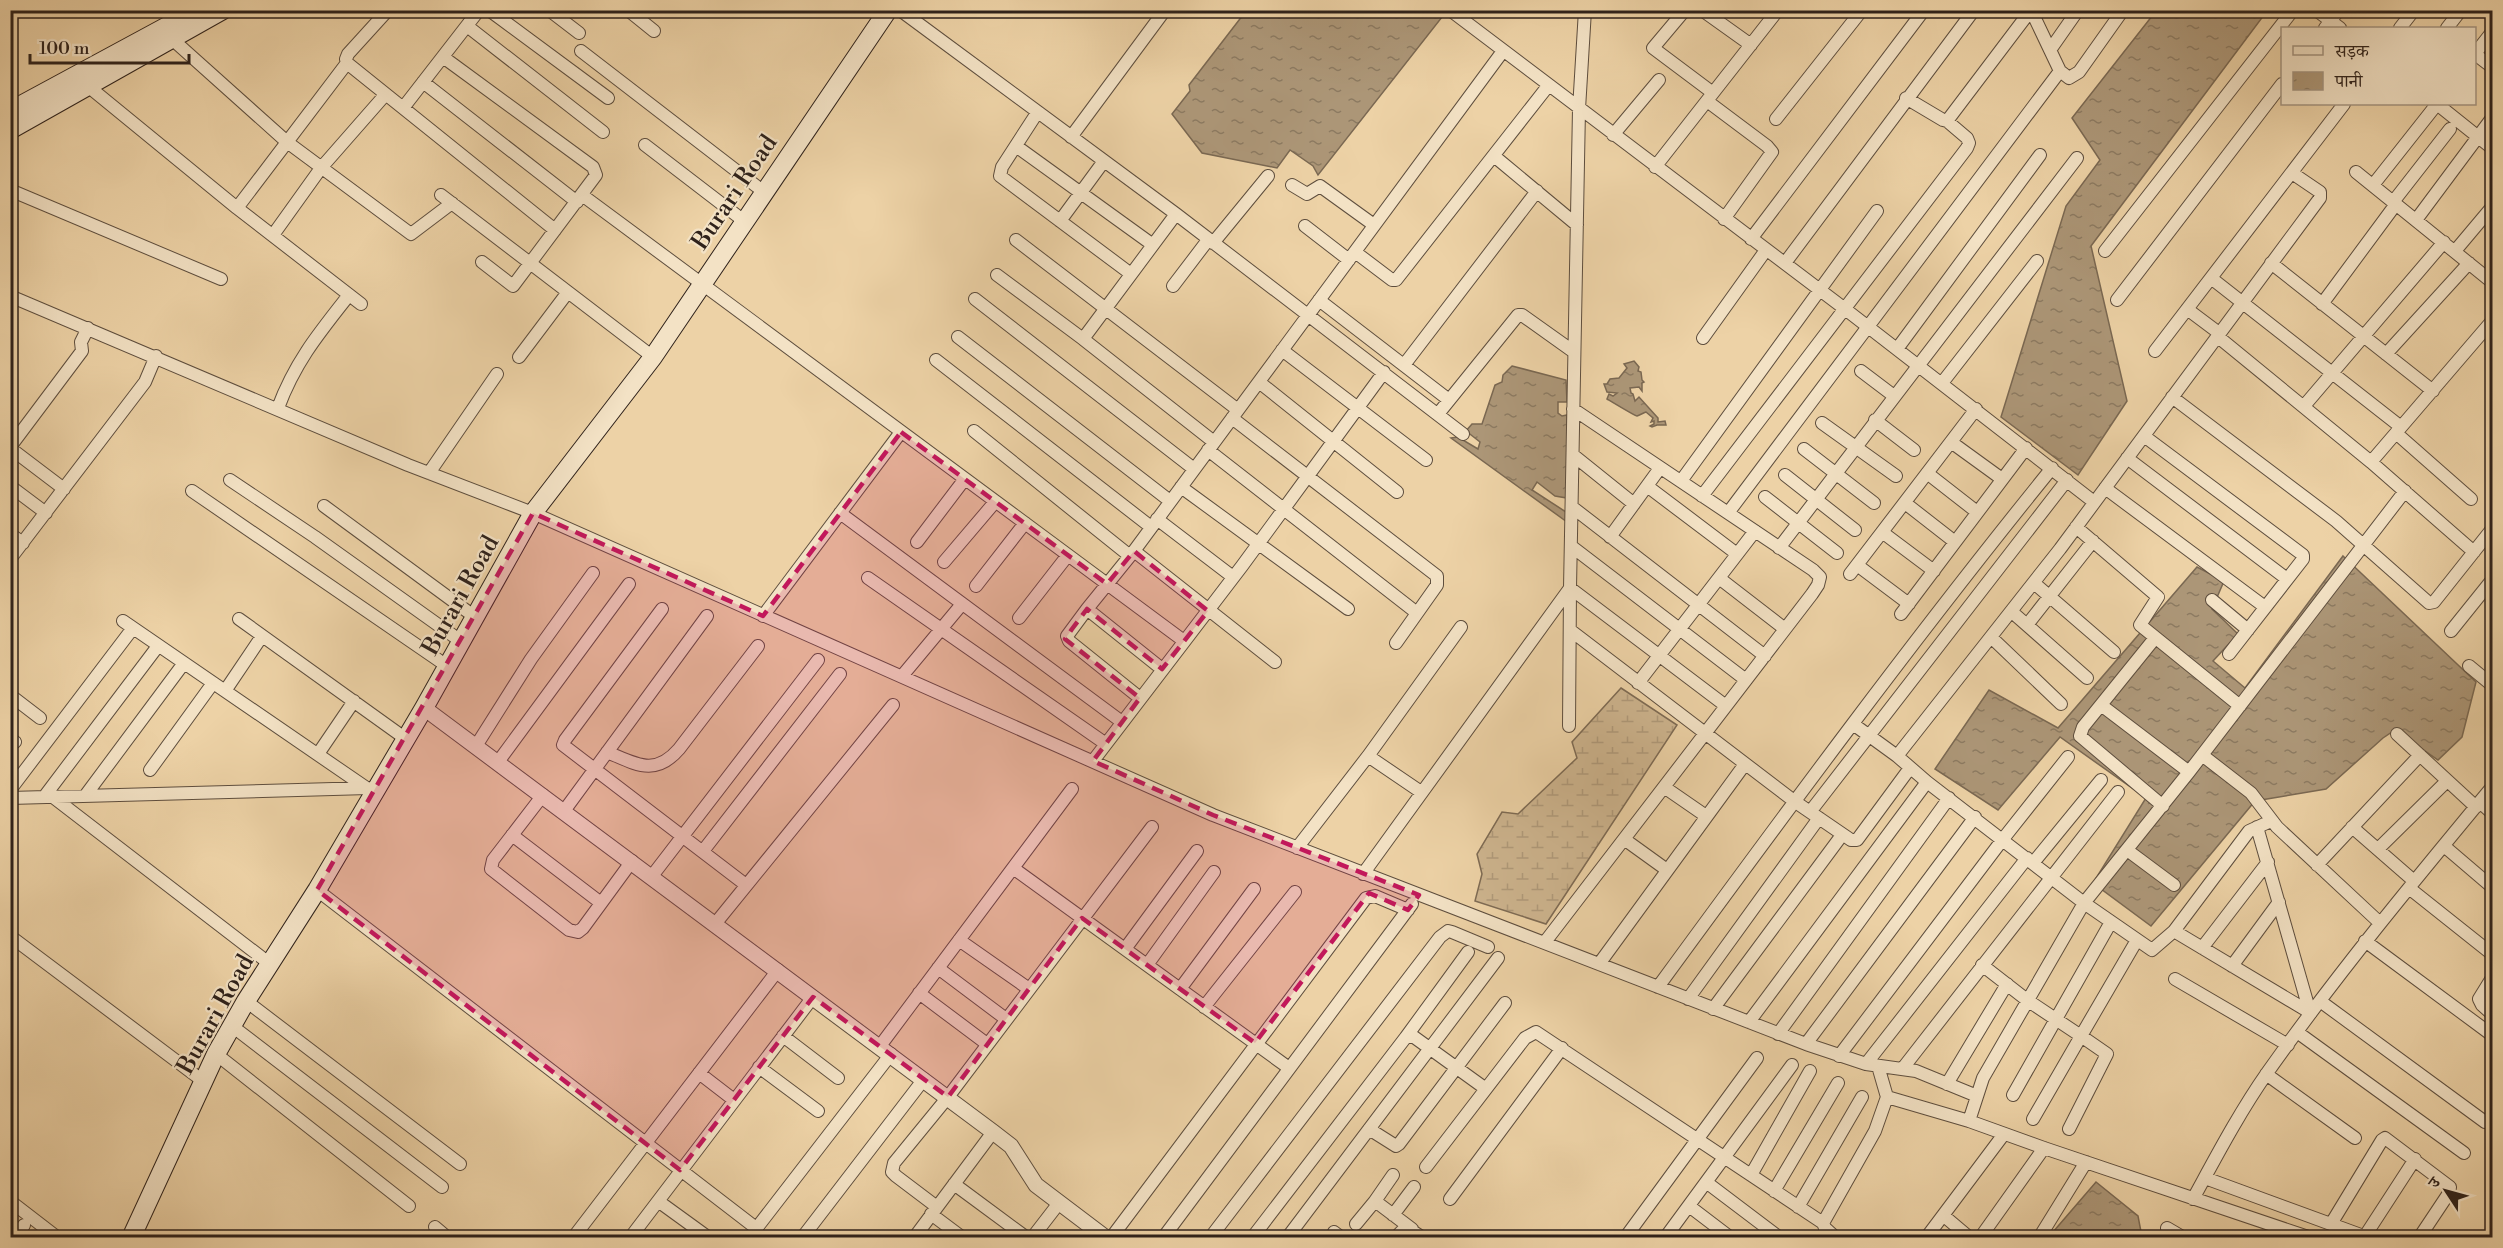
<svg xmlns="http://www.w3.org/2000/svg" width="2503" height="1248" font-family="'Libre Bodoni','Noto Serif Devanagari',serif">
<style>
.wetland{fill:url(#wetland-marsh);stroke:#7e6b54;stroke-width:1.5}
.water{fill:url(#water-ripples);stroke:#7a6852;stroke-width:1.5}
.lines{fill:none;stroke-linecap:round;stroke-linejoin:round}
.minor-casing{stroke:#5e4e3e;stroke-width:14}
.tertiary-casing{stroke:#5e4e3e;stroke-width:17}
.secondary-casing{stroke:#2f221b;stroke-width:20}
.minor{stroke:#f3e2c5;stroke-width:12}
.tertiary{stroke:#f3e2c5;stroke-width:15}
.secondary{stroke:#f3e2c5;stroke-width:18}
.marked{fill:#c2185b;fill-opacity:0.2;stroke:#c2185b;stroke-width:4.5;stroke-dasharray:12 8;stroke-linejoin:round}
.labels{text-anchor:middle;stroke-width:4.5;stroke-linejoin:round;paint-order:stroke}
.street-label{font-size:24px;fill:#2f221b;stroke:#f3e2c5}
</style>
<defs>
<pattern id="wetland-marsh" width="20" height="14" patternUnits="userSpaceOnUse" patternTransform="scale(1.5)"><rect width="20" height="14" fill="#cdb48e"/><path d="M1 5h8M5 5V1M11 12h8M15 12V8" fill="none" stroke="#b09a7a"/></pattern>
<pattern id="water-ripples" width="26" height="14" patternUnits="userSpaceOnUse" patternTransform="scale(1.5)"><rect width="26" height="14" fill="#ac9677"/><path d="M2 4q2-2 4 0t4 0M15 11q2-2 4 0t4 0" fill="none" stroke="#8c7a61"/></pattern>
</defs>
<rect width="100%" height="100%" fill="#edd2a6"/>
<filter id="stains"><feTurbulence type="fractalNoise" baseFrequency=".00333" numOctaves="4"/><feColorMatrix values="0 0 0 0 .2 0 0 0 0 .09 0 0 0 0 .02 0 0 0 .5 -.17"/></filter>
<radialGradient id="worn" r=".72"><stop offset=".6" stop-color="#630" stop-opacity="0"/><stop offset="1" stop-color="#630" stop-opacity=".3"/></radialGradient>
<!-- wetland -->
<path class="wetland" d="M1621,688L1677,725L1546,924L1475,901L1482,874L1477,854L1502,812L1518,814L1577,758L1572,742Z"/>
<!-- water -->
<path class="water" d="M1443,10L1446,12L1318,175L1313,166L1290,150L1277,168L1202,153L1172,114L1190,91L1189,85L1246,11Z
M2156,11H2267L2091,246L2127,401L2078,475L2001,417L2066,206L2100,160L2072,118Z
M1634,361L1639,367L1638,371L1641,372L1642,380L1644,382L1642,383V391L1639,387L1630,388L1631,393L1633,394L1635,401L1639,397L1658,418V422L1665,421L1666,425H1657L1652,427L1650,426L1654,424V421L1651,422L1653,418L1646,412C1643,413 1640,415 1637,416C1635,416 1612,402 1607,399L1609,394L1613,396L1617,393L1607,392L1604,384H1607L1610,379L1619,378L1627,368L1624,364Z
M1512,366L1566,380L1567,402H1558V413L1562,416L1567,415V498L1555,496L1537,482L1532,490L1566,512L1567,522L1451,438L1458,437L1478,449L1480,442L1466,431L1472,424H1482L1495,385L1502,382L1503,375Z
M2343,556L2476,682L2462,737L2438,760L2395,730L2383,738L2326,789L2255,801L2151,926L2093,883L2146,798L2060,737L1998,810L1935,769L1989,690L2058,728L2197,567L2224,581L2212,609L2238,634L2213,661L2245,688Z
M2096,1182L2138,1216L2142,1237H2054L2053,1232Z"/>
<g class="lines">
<defs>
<path id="minor" d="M388,10L348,54L346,59L347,63L555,230
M489,10L608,98
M549,10L579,33
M628,10L654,31
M900,10L1176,214L1463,434
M1450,10L1845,309L2094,502
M1685,10L1653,48L1713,93
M1702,10L1751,45
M2031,10L2060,71L2069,78L2079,72L2123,10
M2316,10L2340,28
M467,26L603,132
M2325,28L2339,10
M2400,28L2414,10
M2447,28L2461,10
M172,39L287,142L411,234L452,203
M2050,50L2078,10
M581,51L764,192
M2475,54L2492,67
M2474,55L2492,32
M443,57L593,167L596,175L513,286L482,262
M83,82L237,208L361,304
M423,82L577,202
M1906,98L1943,120L1947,121L2031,10
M1707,101L1767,146L1772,152L1724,219
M403,108L479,10
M1037,113L1002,167L1000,176L1131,274
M1776,119L1862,10
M1613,135L1659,80
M1071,137L1165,10
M645,145L744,221
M1016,146L1153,245
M1494,156L1577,225
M1655,167L1778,10
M2356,172L2492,282
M1292,185L1307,194L1320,186L1374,225
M2373,185L2437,104L2492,148
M10,190L221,279
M441,195L653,357
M582,195L1184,641
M2393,202L2450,129
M237,208L347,63
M2416,220L2492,118
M1060,221L1104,161
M1305,226L1349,260
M273,235L321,168L385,95
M1751,239L1924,10
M1016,240L1238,410
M1213,243L1268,176
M2105,251L2293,10
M2455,251L2492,207
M1355,252L1392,280H1396L1548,86
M1785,263L1974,10
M2271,263L2433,391
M997,275L1083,339L1214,442
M2211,278L2401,427
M1173,286L1208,240
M10,296L408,465L533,513L1213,815L1806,1044L1866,1064L1916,1071L1977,1096
M975,299L1194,469
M1319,300L1449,400
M2117,300L2282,84
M2322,304L2396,204
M2187,309L2219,333
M2217,336L2371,462L2492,321
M958,337L1170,501
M1703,338L1766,250
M1083,339L1176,214
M1897,349L2040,155
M1282,350L1426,460
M2155,351L2344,104
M2386,354L2469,263
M519,357L568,292
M936,360L1151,527
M1404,365L1537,191
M1861,371L1894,396
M1259,382L1397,492
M1942,383L2037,261
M2172,397L2336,521L2429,603L2434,602L2492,529
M2304,406L2444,242
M278,408C295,362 319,333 349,295
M1438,414L1518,315H1522L1574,352
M1232,418L1437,576V585L1396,643
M1875,420L1914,450
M1822,423L1896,476
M974,431L1130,556
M2396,433L2471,499
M2144,436L2303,555V559L2229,654
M1951,442L2002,479
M10,447L82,351L81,342L88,328
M10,448L64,489
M1804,449L1874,503
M1208,450L1417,613
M1573,455L1634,504
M2127,458L2287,579
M2371,462L2474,552
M429,473L497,374
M1927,473L1977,512
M1785,475L1855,530
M230,480L315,537L462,642
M1681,481L1877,211
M10,486L46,513
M1647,486L1737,554
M1181,487L1348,609
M2105,488L2265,607
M192,491L447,666
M1702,496L1967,148L1969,143L1967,138L1947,121
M1765,497L1837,553
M1905,503L1955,542
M324,506L475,617
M1572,507L1765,656
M840,513L1122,722
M1728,513L2060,71
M1157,519L1233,577
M2076,527L2158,597L2140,625L2240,706
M1882,532L1934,571
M10,534L23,543
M1610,537L1660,468
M917,542L964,480
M1571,546L1746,680
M1779,548L2077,158
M1134,551L1275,662
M10,559L145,382L156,356
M944,562L995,502
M1857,565L1909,604
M1850,574L1976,409
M868,578L1106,744
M1719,578L1785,629
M2034,583L2114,652
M976,586L1025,523
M1570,588L1726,706
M2212,600L2248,630
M662,609L565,740L563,745L746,885
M1087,609L1067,636L1069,641L1140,698
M2012,612L2087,678
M1901,614L2026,448
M763,616L901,432
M1019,618L1068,555
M239,619L406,739
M123,621L368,789
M2027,625L2093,541
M1570,630L1794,801L1851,840H1857L1910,768
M2451,631L2492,580
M1992,638L2061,704
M2155,638L2083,727L2080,736L2163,806
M2469,666L2492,685
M1162,669L1087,609L1134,551L1503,51
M902,676L962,604
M1638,683L1755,531
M225,691L262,636
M10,695L40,718
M2101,705L2189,772
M1853,724L1897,756
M1569,726L1570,589
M2397,734L2476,807
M10,739L15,742
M476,746L531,659L593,573
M607,752C636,764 655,777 679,749L758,646
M318,754L354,701
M2202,755L2251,793L2277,827L2380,923
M1368,756L1421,792
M1093,761L1242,566L1384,372
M498,762L629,584
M150,770L213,683
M1664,787L1706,816
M10,790L133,628
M543,795L493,860L491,869L569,930L578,932L583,928L632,861
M85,796L184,663
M44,797L158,646
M53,797L270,964
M10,798L368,788
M2480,802L2492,813
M564,811L707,616
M1810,812L2067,480
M2271,821L2249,831L2174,931L2311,1013
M2257,827L2307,1002L2306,1010
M2352,827L2414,881
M512,835L601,903
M1624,839L1667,870
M2444,846L2492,887
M1297,848L1368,756L1461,627
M2378,849L2447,781
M2127,850L2174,885
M703,851L840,674
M2033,863L2101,780
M2317,865L2420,755
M1013,868L1289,1068
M1363,874L1570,588L1579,109L1585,10
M652,876L818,660
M2409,888L2492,954
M317,890L756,1228
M715,924L893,705
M2174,931L2152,950L2084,903L2189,772L2405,491
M10,936L203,1081
M959,940L1029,989
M2365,941L2492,1035
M1545,942L1812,594L1818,585L1820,577L1813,570L1573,409
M2202,948L2268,862
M1125,949L1197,851
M1599,964L1745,764
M1147,965L1214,872
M1982,965L2027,1000L2081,1036L2137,940
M2232,966L2279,902
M938,968L1006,1019
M2492,978L2479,999L2482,1005L2492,1014
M2175,979L2288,1045
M1658,987C1786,812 1915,637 2052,468
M1180,989L1254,889
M919,993L987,1044
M1688,999L1819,818
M246,1001L460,1164
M2320,1001L2485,1122
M1204,1007L1295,892
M1713,1009L1842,835
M1749,1022L1927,782
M232,1026L442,1187
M2297,1032L2464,1153
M1778,1034L1949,798
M783,1036L838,1078
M1406,1037L1468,952
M1806,1044L1975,817
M880,1046L1072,789
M216,1054L409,1206
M1839,1056L2003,839L2068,757
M1866,1064L2027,858
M1878,1066L1887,1097L1969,1121L2044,1148L2311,1238
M759,1067L818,1111
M1903,1068L2118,792
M699,1073L734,1100
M2266,1074L2355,1138
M1947,1084L2007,984
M2013,1095L2111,922
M2033,1119L2081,1036L2107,1054L2069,1129
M1969,1121L1983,1078L2084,903L1927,782L1897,756L2060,549L2320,198V192L2292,173
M1369,1129L1396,1146L1399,1144L1505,1003
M1426,1167L1525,1038L1536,1032L1823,1223
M1751,1175L1810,1071
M2205,1178L2369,1238
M1706,1182L1780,1238
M954,1184L1027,1238
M1774,1191L1838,1083
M1450,1199L1562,1048
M2193,1199C2216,1157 2239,1113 2267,1073C2337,974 2414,881 2492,787
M10,1201L58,1238
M658,1201L709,1238
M1375,1201L1393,1175
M1689,1206L1731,1238
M937,1207L896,1176L892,1172L894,1163L948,1097L1152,827
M1798,1207L1862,1097
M931,1214L963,1238
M1393,1215L1414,1187
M1944,1216L1970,1238
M1356,1224L1375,1201L1412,1229
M2331,1224L2382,1140L2385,1138L2450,1187L2449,1193L2419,1238
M435,1227L448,1238
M2167,1228L2184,1238
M1334,1232L1342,1238
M2365,1236L2415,1159
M16,1238L24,1225
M573,1238L778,970
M630,1238L813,997
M749,1238L891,1054
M802,1238L924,1079
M914,1238L993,1132
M1032,1238L1059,1203
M1111,1238L1366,898L1375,896L1408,910
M1163,1238L1412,904
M1210,1238L1440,937L1448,931L1452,932L1488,947
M1252,1238L1406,1037H1414L1486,1089
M1287,1238L1498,958
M1395,1238L1406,1227L1423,1238
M1625,1238L1757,1058
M1665,1238L1792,1065
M1836,1238L1825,1228L1823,1223L1875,1131L1887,1097
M1926,1238L2004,1134
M1980,1238L2044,1148
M2039,1238L2086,1162"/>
<path id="tertiary" d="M424,708L993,1132L1011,1146L1036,1185L1106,1238"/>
<path id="secondary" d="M10,111L197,10
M10,130L223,10
M131,1238L216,1054L246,1001L317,890L424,708L533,513L653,357L888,10"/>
</defs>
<!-- minor casing -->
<use href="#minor" class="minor-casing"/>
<!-- tertiary casing -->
<use href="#tertiary" class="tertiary-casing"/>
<!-- secondary casing -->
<use href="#secondary" class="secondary-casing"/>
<!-- minor -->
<use href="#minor" class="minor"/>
<!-- tertiary -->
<use href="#tertiary" class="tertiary"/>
<!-- secondary -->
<use href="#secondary" class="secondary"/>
</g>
<!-- marked area -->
<path class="marked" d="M901,432L1107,584L1134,551L1208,611L1162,669L1087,609L1072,629L1065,639L1140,698L1093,761L1213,815L1419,895L1408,910L1369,893L1255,1043L1082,918L948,1097L813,997L680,1170L317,890L533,513L763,616Z"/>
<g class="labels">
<!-- street labels -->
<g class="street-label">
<text transform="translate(734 192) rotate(-56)" y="8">Burari Road</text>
<text transform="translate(460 595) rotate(-61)" y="8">Burari Road</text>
<text transform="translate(215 1014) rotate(-61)" y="8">Burari Road</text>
</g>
</g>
<!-- margin -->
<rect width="2503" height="1248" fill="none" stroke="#edd2a6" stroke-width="36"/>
<rect x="12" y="12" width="2479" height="1224" fill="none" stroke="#2f221b" stroke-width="3"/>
<rect x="18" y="18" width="2467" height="1212" fill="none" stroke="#2f221b" stroke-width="1.5"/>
<!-- legend -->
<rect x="2281" y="27" width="195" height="78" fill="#f3e2c5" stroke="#a59581" stroke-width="1.5"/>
<rect x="2293" y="46" width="30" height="9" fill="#f3e2c5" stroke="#a59581" stroke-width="1.5"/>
<text x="2335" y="57" font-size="18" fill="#2f221b">सड़क</text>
<rect x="2293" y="72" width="30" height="18" fill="url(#water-ripples)" stroke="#a59581" stroke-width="1.5"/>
<text x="2335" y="87" font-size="18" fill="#2f221b">पानी</text>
<!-- north arrow -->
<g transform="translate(2446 1191) rotate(306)" stroke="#f3e2c5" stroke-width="4.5" paint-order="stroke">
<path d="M0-4.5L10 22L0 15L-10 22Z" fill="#2f221b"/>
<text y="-9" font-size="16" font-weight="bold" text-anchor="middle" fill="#2f221b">उ</text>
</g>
<!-- scale -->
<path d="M30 54v9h159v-9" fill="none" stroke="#2f221b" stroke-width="3"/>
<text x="39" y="54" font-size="18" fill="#2f221b" stroke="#f3e2c5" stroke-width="4.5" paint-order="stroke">100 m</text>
<rect width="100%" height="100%" filter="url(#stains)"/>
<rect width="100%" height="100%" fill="url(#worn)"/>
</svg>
